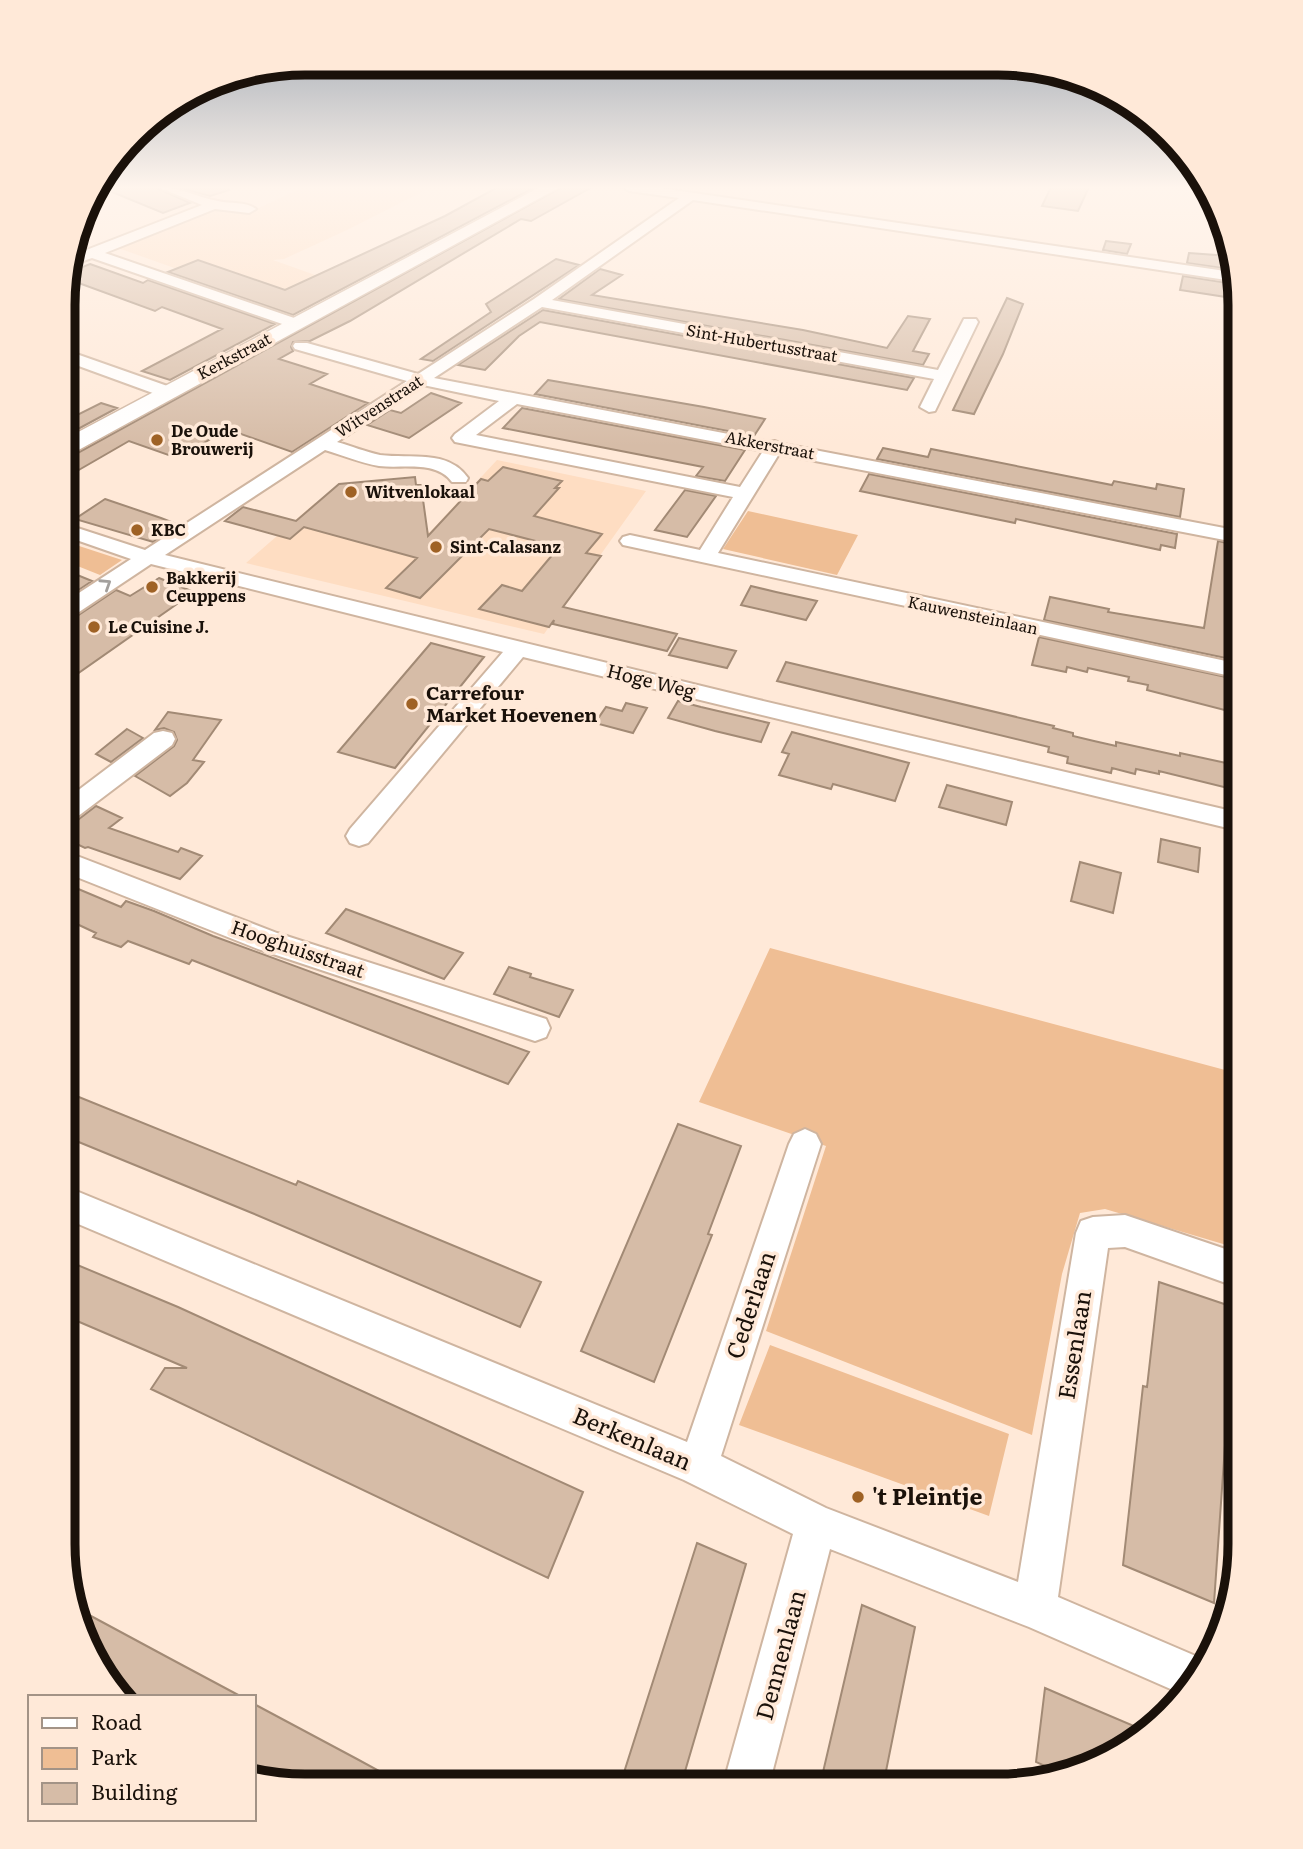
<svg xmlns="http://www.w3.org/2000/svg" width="1303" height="1849" font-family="Literata,serif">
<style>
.built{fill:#feddc2}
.green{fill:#efbe94}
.building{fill:#d6bca7;stroke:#a28a75;stroke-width:2}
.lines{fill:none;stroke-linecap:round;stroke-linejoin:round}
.minor-casing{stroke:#cfb5a0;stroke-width:4}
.major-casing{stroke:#cfb5a0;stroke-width:3}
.minor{fill:#fff;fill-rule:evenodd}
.major{fill:#fff;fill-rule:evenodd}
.oneway{stroke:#a3a09d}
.poi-dot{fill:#9f6225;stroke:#ffe9d8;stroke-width:2.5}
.labels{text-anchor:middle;stroke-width:7;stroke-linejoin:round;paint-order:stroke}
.far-street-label{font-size:16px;fill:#1a110a;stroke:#ffe9d8}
.far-poi-label{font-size:16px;font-weight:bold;fill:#1a110a;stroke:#ffe9d8;text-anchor:start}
.street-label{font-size:19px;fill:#1a110a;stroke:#ffe9d8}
.poi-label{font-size:19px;font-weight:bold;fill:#1a110a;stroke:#ffe9d8;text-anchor:start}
.near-street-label{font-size:23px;fill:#1a110a;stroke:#ffe9d8}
.near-poi-label{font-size:23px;font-weight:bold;fill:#1a110a;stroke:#ffe9d8;text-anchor:start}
.rim{fill:none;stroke:#1a110a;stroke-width:9}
</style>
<rect width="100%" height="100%" fill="#ffe9d8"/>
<!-- built -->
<path class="built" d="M303,187H432L347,230L284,259L273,260L346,286L293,310L118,248L210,211L227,208L248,213Z
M497,460L646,491L544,634L246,563L315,503L430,532Z"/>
<!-- green -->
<path class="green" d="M748,511L858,535L837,575L723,549Z
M69,544H73L122,560L100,575L65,561V546Z
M770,948L1240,1074V1249L1105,1209L1080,1213L1062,1274L1032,1435L766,1331L826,1146L699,1102Z
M770,1345L1009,1434L989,1516L739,1425Z"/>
<!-- building -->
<path class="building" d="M100,187H155L190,203L163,213Z
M177,187H228L229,190L210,196Z
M498,187H535L293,315L168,272L198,260L285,290L445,216Z
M562,187H592L531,221L521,219L350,321L310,341L293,342L291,347L293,351L279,359L327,374L310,384L368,403L292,452L227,429L184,455L180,453L174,457L129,441L77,471L65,467V457L74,455Z
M1051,187H1089L1078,211L1042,206Z
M1106,241L1131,244L1127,254L1103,250Z
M1189,253L1229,256V269L1187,263Z
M556,259L579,265L433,361L421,359L491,312L486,304Z
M90,264L143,283L148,280L275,324L170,380L142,371L222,329L162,307L155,311L65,278V274Z
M600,269L622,275L592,295L803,330L887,348L908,316L930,319L913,351L929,354L923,365L559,299Z
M1183,276L1228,283L1226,297L1180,290Z
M1007,298L1023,304L1003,354L974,414L953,410Z
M543,310L914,378L907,390L540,322L519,336L485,370L458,365Z
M548,380L704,407L765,419L754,436L535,394Z
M431,393L461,403L409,438L367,425L390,410L401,413Z
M101,403L117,408L65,436V421Z
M522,408L745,450L725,481L696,476L703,467L503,428Z
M883,448L928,457L931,449L1112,485L1114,481L1156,489L1157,484L1184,489L1180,517L877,459Z
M503,467L562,481L555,488H559L534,516L602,534L586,553L601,556L563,607L677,634L667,651L553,624L554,620L549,627L479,609L502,585L522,591L559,547L489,529L420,598L386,588L417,558L304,527L290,539L225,521L243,507L296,521L339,484L415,477L416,485H421L428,536L481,479L488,481Z
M869,474L1177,534L1175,548L1161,545L1160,550L1016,519L1015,523L860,491Z
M685,490L716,496L687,537L655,530Z
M105,499L161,518L179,525L153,542L75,519Z
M1218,541L1240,546V661L1044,620L1050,597L1109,609L1108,612L1204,628Z
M65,570L92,581L65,599Z
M159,578L194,592L77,674L64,668L65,619L74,618L116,590L130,596Z
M751,586L776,592L817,601L806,620L741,605Z
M1039,637L1240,680V714L1147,690L1148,685L1128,681L1129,677L1088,668L1087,672L1067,667L1066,672L1032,665Z
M679,638L718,647L736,651L727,668L669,655Z
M431,643L484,657L395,768L338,752Z
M786,662L1054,726L1053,728L1073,733V736L1094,741L1116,746V742L1180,756V753L1240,766V791L1159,771V774L1136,769L1135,774L1112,768L1111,773L1067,763L1068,757L1048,752L1049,747L777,681Z
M678,701L701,707L769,723L761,742L715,731L668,718Z
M626,703L647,708L633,733L595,723L606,707L622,711Z
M168,712L221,720L193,760L204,762L187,783L170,796L135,776L174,746L177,740L174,732L164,728L155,730Z
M127,729L143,738L111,762L96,754Z
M792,732L909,763L895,801L833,784L831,789L779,775L789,754L782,752Z
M947,785L1012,802L1006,825L939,807Z
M96,806L122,818L109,828L178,852L181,848L202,856L180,879L88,847L85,848L64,838V825L75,822Z
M1161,839L1200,848L1198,872L1158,862Z
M1080,862L1121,873L1113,913L1071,901Z
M64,883L121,907L126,901L154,911L213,936L529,1052L508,1084L192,960L189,964L128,941L121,947L93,937L96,933L64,918Z
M346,909L362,915L463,953L444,979L326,933Z
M509,967L531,974L530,977L573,990L559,1017L494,994Z
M64,1091L296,1185L298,1181L541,1282L520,1327L252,1213L64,1136Z
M678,1124L741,1146L708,1234L712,1235L654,1382L581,1351Z
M63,1259L178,1307L583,1492L548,1578L151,1389L165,1368H187L63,1315Z
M1159,1282L1239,1309L1231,1418L1227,1417L1214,1603L1123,1565L1143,1386L1147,1387Z
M697,1543L746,1564L681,1785H620Z
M862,1605L915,1627L883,1786L820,1785Z
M78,1609L169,1658L242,1697H126L88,1650Z
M1045,1688L1082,1704L1141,1729L1104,1761L1058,1772L1036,1762Z
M254,1704L357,1759L403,1784H274L254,1775Z"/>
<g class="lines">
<defs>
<path id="minor" d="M158,187C180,187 196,197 218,201C230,204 246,201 256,209L249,213L215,209L105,253L300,320L302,323L300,326H288L92,258L68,266L71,256L202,205Z
M623,187H653L1232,272L1233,281L693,200L552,300L938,370L964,319H976L978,322L935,411L929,412L920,407L934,379L542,307L434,378L770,442L775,441L783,444L1240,531V543L779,454L718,553L1240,664V678L623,545L620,541L623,537L630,535L700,550L733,497L455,442L452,438L455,434L499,401L423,385L337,442C351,446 366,452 380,455C411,459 448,449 468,478L466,482H452C436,460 403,469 379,466C361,463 342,455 325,450L165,555L759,700L1240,813V831L523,657L368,843L359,846L350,843L346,836L350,829L503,652L151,564L73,616L65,617V602L131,559L65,536V524L145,550L407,381L295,349L293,346L295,343H307L418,374L534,299L679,198L629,191ZM517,404L763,451L740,487L476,435Z
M65,350L173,388L176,392L173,396H161L65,361Z
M163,731L172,733L175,739L172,745L73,820L64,823V801L154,733Z
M64,851L277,933L546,1019L550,1028L546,1037L535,1041L258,949L64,872Z
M805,1129L816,1134L821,1144L721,1456L826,1508L1018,1582L1076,1233L1081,1221L1093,1217L1125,1215L1240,1254V1288L1125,1247L1108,1248L1058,1597L1205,1660L1199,1678L1182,1694L1029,1627L830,1549L769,1785H723L793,1534L684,1480L64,1218V1186L687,1442L789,1144L794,1134Z"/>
<path id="major" d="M540,187H560L73,453L65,455V439Z"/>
</defs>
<!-- minor casing -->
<use href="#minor" class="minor-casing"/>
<!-- major casing -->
<use href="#major" class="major-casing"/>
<!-- minor -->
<use href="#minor" class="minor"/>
<!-- major -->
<use href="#major" class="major"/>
</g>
<!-- one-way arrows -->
<defs><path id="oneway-chevron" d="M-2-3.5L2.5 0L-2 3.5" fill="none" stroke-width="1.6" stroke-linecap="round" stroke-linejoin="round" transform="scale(1.75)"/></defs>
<use class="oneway" href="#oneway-chevron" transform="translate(106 584) rotate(-33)"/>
<!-- sky -->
<linearGradient id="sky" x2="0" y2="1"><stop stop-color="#96a0ac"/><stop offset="0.42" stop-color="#fff5ed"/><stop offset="1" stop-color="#fff5ed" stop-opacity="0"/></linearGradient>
<rect width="1303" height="446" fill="url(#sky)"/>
<!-- markers -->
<g class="poi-dot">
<circle cx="157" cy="440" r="7"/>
<circle cx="351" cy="492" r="7"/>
<circle cx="137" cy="530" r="7"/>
<circle cx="436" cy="547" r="7"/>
<circle cx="152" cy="587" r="7"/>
<circle cx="94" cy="627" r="7"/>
<circle cx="412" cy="704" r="7"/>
<circle cx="858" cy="1497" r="7"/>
</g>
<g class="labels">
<!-- far-street labels -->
<g class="far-street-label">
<text transform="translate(762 343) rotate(10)" y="6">Sint-Hubertusstraat</text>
<text transform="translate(234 356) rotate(-28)" y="6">Kerkstraat</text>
<text transform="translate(379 406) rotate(-33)" y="6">Witvenstraat</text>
<text transform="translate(770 445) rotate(11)" y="6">Akkerstraat</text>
<text transform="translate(973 615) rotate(12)" y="6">Kauwensteinlaan</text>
</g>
<!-- far-poi labels -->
<g class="far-poi-label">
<text x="171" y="437">De Oude<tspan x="171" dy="18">Brouwerij</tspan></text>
<text x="365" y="498">Witvenlokaal</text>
<text x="151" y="536">KBC</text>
<text x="450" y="553">Sint-Calasanz</text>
<text x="166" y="584">Bakkerij<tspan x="166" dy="18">Ceuppens</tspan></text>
<text x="108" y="633">Le Cuisine J.</text>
</g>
<!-- street labels -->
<g class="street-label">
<text transform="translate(651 681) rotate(14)" y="7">Hoge Weg</text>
<text transform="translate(298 949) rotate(19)" y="7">Hooghuisstraat</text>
</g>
<!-- poi labels -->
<g class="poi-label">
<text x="426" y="700">Carrefour<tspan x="426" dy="22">Market Hoevenen</tspan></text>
</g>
<!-- near-street labels -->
<g class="near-street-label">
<text transform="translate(751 1305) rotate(-72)" y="8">Cederlaan</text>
<text transform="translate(1075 1345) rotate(-81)" y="8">Essenlaan</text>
<text transform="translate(632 1439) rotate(23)" y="8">Berkenlaan</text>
<text transform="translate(781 1655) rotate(-75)" y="8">Dennenlaan</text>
</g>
<!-- near-poi labels -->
<g class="near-poi-label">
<text x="872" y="1505">'t Pleintje</text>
</g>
</g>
<!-- crop -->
<path d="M0 0H1303V1849H0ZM305 75H998A230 230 0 0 1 1228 305V1544A230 230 0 0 1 998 1774H305A230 230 0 0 1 75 1544V305A230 230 0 0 1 305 75Z" fill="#ffe9d8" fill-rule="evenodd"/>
<path class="rim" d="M305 75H998A230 230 0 0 1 1228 305V1544A230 230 0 0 1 998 1774H305A230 230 0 0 1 75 1544V305A230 230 0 0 1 305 75Z"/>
<!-- legend -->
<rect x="28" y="1695" width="228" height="126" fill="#ffe9d8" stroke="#a39386" stroke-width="2"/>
<rect x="42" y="1718" width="35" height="10" fill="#ffffff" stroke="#a39386" stroke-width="2"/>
<text x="91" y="1730" font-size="21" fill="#1a110a">Road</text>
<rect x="42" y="1748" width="35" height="21" fill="#efbe94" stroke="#a39386" stroke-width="2"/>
<text x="91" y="1765" font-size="21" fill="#1a110a">Park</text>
<rect x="42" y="1783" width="35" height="21" fill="#d6bca7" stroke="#a39386" stroke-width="2"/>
<text x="91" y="1800" font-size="21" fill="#1a110a">Building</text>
</svg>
